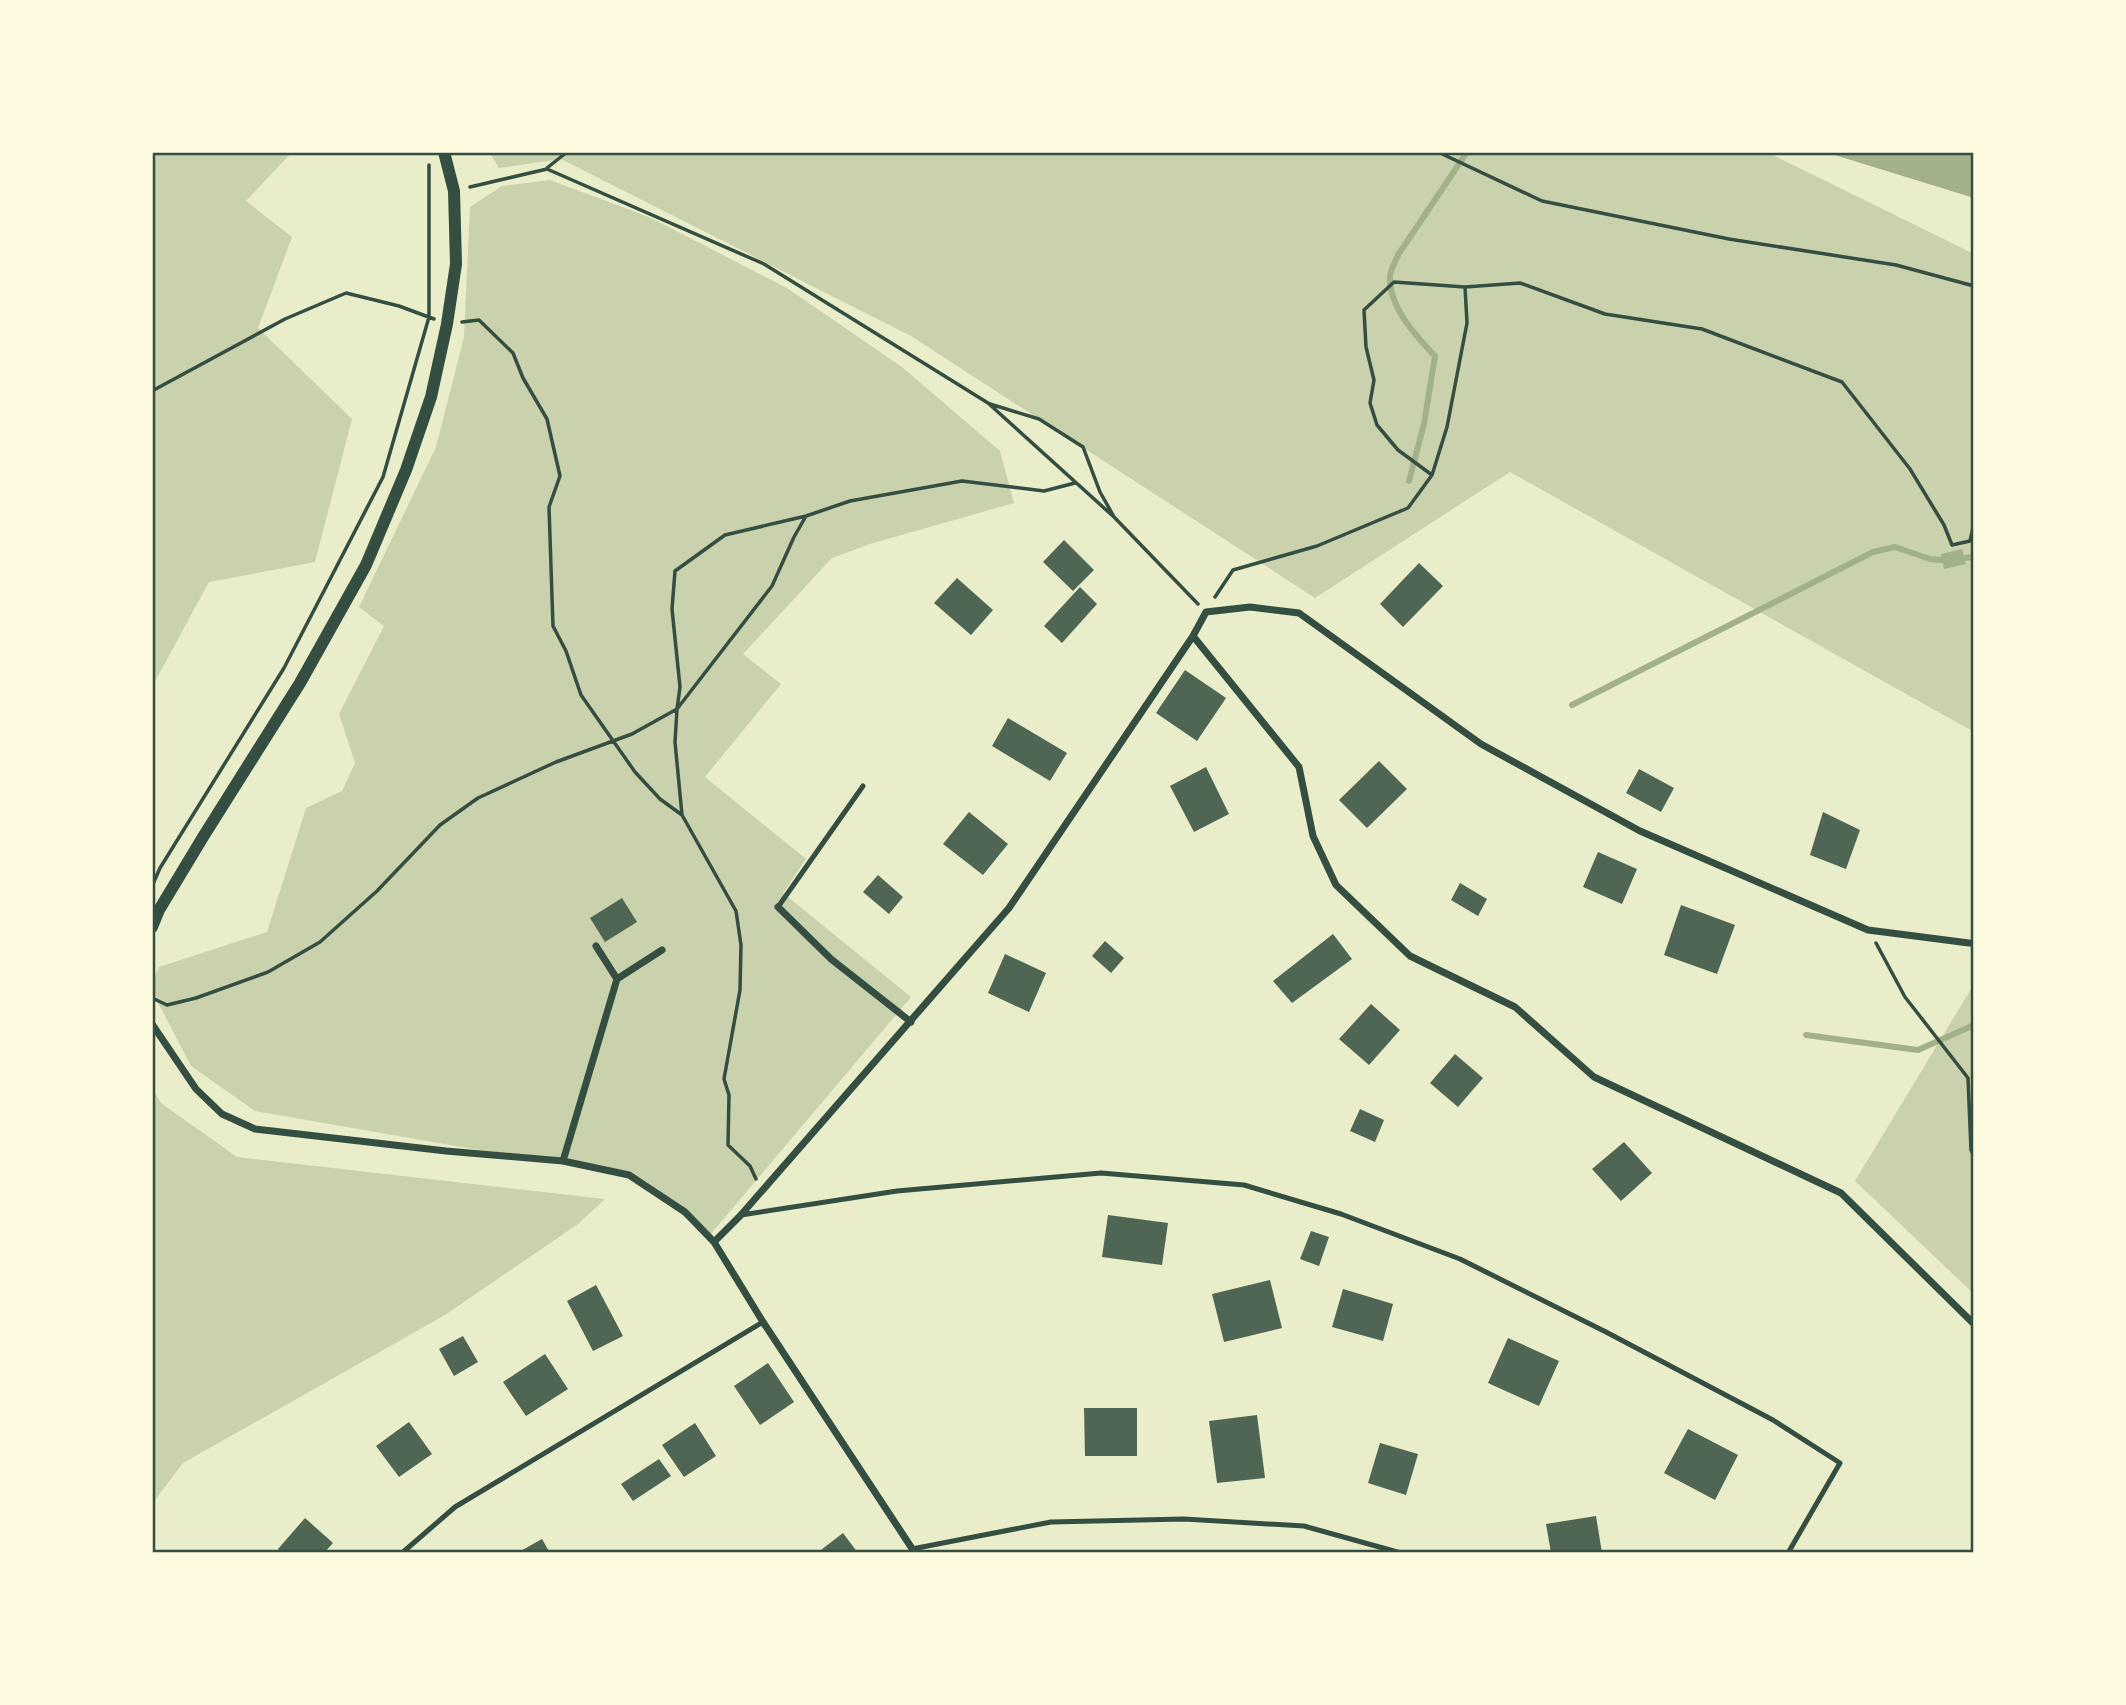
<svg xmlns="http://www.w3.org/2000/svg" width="2126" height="1705" font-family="'Fira Sans',sans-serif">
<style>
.green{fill:#cad2ad}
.water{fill:#a3b18a}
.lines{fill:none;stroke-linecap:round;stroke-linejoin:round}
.stream{stroke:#a3b18a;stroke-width:6}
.building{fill:#4f6655}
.path{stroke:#344e41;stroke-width:3.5}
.service{stroke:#344e41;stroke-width:5}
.minor{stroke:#344e41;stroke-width:7}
.tertiary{stroke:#344e41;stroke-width:12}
.neatline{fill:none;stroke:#344e41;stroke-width:2.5}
</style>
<rect width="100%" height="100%" fill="#e9edc9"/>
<!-- green -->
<path class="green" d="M152,152H292L246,201L292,237L258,328L352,419L315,562L209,582L152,687Z
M489,152H1767L1974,254V732L1510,472L1315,598L911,336L561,159L499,168Z
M550,180L649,217L787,288L902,367L1000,451L1014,503L870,544L832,558L743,654L781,684L705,777L806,859L783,893L911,997L710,1235L628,1176L255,1111L191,1066L152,991V982L159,967L267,932L306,808L342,791L355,763L339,714L384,626L359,607L436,447L464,337L470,207L502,186Z
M1974,984V1294L1855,1181Z
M152,1088L161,1103L237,1157L605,1199L578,1224L445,1315L183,1463L152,1504Z"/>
<!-- water -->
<path class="water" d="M1825,152H1974V198Z
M1962,549L1966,564L1944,569L1941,554Z"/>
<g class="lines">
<!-- stream -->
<path class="stream" d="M1409,481L1424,424L1435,356C1415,335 1388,306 1390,276C1391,269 1395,262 1398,255L1467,152
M1572,705L1873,552L1895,547L1930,559L1942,560L1974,557
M1806,1035L1918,1050L1974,1025"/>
</g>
<!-- building -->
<path class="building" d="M1064,540L1094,570L1073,591L1043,562Z
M1419,563L1443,586L1403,627L1380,604Z
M957,578L993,610L971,635L934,603Z
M1080,587L1097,604L1062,643L1044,626Z
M1185,670L1226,698L1197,741L1156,713Z
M1008,718L1067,753L1050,781L992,746Z
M1379,761L1407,789L1367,828L1339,800Z
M1206,767L1229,814L1194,832L1170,786Z
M1639,769L1674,788L1661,812L1626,793Z
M969,812L1008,844L983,875L943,844Z
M1823,812L1860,830L1846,869L1810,855Z
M1598,852L1637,869L1622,904L1583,887Z
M878,875L903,897L889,914L863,892Z
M1460,883L1487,899L1478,916L1451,900Z
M622,898L637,922L605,942L590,918Z
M1681,905L1735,925L1717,974L1664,955Z
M1333,934L1352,959L1292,1003L1273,981Z
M1105,941L1124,958L1111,973L1092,956Z
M1005,954L1046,973L1029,1012L988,993Z
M1371,1004L1400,1030L1369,1065L1339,1039Z
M1455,1054L1483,1078L1458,1107L1430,1083Z
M1360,1109L1384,1120L1375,1142L1350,1131Z
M1624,1142L1652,1173L1621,1201L1592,1169Z
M1108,1215L1168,1223L1162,1265L1102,1257Z
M1311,1231L1329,1237L1319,1266L1300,1259Z
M1270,1280L1282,1328L1224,1342L1212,1294Z
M596,1285L623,1336L593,1351L567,1301Z
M1343,1289L1393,1304L1383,1341L1332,1327Z
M463,1336L478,1362L454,1376L439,1349Z
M1508,1338L1559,1361L1539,1406L1488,1383Z
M545,1354L568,1389L526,1416L503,1382Z
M768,1363L794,1402L760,1425L734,1386Z
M1084,1408H1137V1456H1085Z
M1257,1415L1265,1478L1217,1483L1209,1421Z
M409,1422L432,1454L399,1477L376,1446Z
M695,1423L716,1456L684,1477L662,1445Z
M1688,1429L1738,1455L1715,1500L1664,1473Z
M1380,1443L1418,1454L1406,1495L1368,1483Z
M659,1459L671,1476L633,1501L621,1484Z
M1596,1516L1602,1553H1551L1546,1524Z
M305,1518L333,1543L324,1553H282L278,1549Z
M843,1533L858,1553H817Z
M542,1539L550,1553H517Z"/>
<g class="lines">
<!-- path -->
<path class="path" d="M1438,152L1542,201L1729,239L1896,265L1974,286
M547,168L567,152
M470,187L547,169L764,264L988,403L1114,517L1198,604
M462,322L479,320L513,353L523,378L547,419L560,476L549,507L553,626L566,651L581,695L635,772L660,799L682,815L736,911L741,945L740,990L724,1079L729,1095L728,1145L750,1166L756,1179
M152,391L285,319L346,293L399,306L434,319
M990,404L1039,419L1083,447L1100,492L1113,515
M1432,475L1398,450L1377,425L1370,403L1374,380L1366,347L1364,310L1394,282L1465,287L1520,283L1605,314L1702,329L1842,382L1910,469L1944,525L1952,545L1970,541L1974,524
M1215,597L1233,570L1317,546L1408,508L1432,475L1447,427L1467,323L1465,287
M682,815L675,742L677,709L772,586L794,537L806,516
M153,884L160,868L284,668L383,477L429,317V165
M1876,943L1905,997L1968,1078L1971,1150L1974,1156
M152,998L167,1005L196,998L268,972L320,942L377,891L440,825L478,798L556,762L632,734L677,709L680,687L672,609L675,571L725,535L806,516L850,501L962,481L1044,491L1075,483"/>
<!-- service -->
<path class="service" d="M778,907L863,786
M741,1215L897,1191L1101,1173L1244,1185L1341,1214L1460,1259L1606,1332L1773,1420L1840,1463L1788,1553
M912,1549L1051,1522L1184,1519L1304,1526L1401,1553
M402,1553L455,1507L763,1322"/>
<!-- minor -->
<path class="minor" d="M1193,636L1299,767L1313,836L1336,885L1410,956L1515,1007L1594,1077L1841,1193L1974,1324
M778,907L831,959L911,1022
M617,979L662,950
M152,1024L196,1089L222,1114L255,1129L446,1151L563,1161L629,1175L685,1212L714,1242
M563,1161L617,979L596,946
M915,1553L763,1322L714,1242L740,1216L1009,908L1193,636L1206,612L1250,607L1299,613L1481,744L1640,831L1868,930L1969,943"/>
<!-- tertiary -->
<path class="tertiary" d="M152,927L159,910L203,837L300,683L366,565L406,470L431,397L447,324L456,264L454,191L444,152"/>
</g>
<!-- border -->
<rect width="2126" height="1705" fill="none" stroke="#fefae0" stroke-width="308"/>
<rect x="154" y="154" width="1818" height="1397" class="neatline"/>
</svg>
